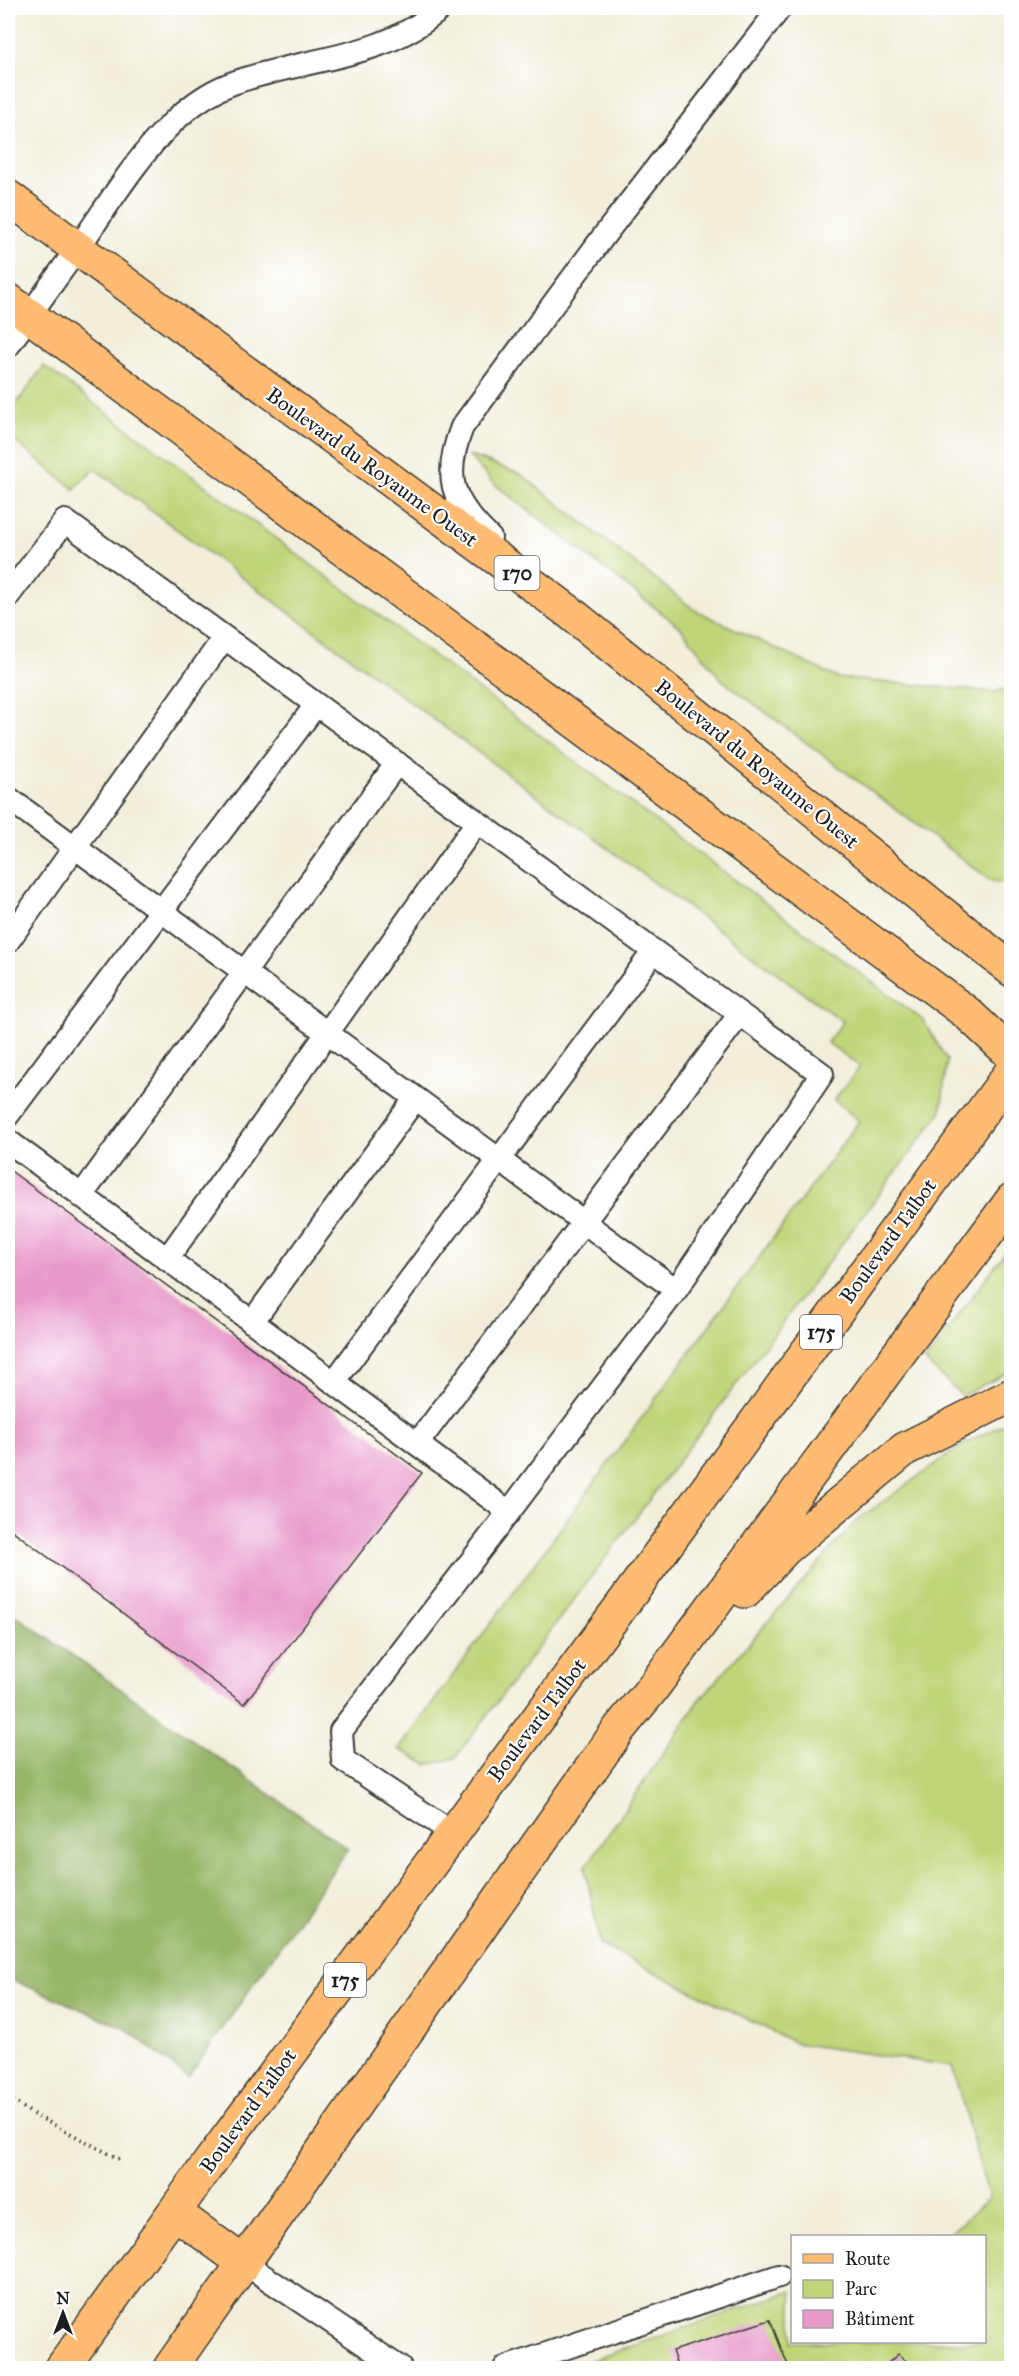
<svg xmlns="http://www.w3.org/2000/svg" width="1019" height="2376" font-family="'IM FELL Great Primer',serif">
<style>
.green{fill:#bfd578;stroke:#6e784a;stroke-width:1.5}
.forest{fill:#97b668;stroke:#5a6942;stroke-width:1.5}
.building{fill:#e89bcb}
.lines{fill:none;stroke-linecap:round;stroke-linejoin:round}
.lane-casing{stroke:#3c3c38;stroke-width:26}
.primary-casing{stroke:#3c3c38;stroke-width:36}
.highway-casing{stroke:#3c3c38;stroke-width:36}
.path{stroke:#3c3c38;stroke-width:4;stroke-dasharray:1.5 4.5;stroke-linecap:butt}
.lane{stroke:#fff;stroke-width:22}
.primary{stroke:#febb71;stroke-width:33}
.highway{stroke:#febb71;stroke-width:33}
.labels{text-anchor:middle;stroke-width:4.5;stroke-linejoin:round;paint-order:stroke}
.shield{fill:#fff;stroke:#606060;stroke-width:1.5}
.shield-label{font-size:20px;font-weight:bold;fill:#1c1c1c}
.street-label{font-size:21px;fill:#1c1c1c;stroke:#fff}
</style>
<rect width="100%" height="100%" fill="#fff"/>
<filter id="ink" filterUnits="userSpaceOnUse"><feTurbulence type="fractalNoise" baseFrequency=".0167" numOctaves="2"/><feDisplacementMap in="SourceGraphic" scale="12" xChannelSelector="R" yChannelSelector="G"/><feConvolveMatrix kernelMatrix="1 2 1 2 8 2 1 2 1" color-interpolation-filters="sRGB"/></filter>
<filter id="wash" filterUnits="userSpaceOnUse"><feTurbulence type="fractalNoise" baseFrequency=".008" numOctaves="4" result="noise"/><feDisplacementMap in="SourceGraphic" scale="24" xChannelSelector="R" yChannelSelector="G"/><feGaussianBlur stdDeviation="1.35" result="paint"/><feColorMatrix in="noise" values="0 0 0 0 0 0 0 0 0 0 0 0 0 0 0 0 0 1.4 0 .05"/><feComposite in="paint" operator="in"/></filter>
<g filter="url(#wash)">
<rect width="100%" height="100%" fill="#f2eeda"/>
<!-- green -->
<path class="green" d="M44,366L923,1020L947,1060L941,1112L455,1758L427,1765L399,1749L859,1121L834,1100L860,1067L827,1042L843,1022L95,469L74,489L8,436V415Z
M468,455L520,474L695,610L838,678L996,692L1011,686V883L992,881L722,680L680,627L493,483Z
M1011,1244V1371L962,1396L925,1361Z
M1011,1421V2368H569L792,2291V2342H984V2236H947L989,2198L952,2066L795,2043L601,1945L585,1868L701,1698L856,1521L965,1443Z"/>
<!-- forest -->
<path class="forest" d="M8,1610L348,1849L188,2078L125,2028L8,1978Z"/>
<g id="blocks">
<!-- building -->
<path class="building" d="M8,1169L422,1473L244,1704L8,1527Z
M770,2320L789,2368H678L672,2351Z
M898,2354L914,2368H883Z"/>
</g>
</g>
<g filter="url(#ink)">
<use href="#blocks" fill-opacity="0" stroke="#3c3c38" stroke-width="1.5"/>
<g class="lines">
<defs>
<path id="lane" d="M8,346C33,309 61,272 87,235C125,180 168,106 233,83C304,57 382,61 441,8
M490,538C452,502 442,478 462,427L606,233L780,8
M8,596L65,521L822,1074L676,1290L509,1512
M8,798L676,1290
M8,941L224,638
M8,1115L316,705
M8,1141L509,1512L341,1731L343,1760L453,1833
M81,1196L397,763
M167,1259L477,822
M252,1322L415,1099
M334,1382L654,951
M417,1444L740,1014
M244,2263L400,2368
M505,2368L779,2276"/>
<path id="primary" d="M8,197L568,611L1012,970
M8,300L967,1013L1012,1055"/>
<path id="highway" d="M745,1591L785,1549L905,1449L1012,1395
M174,2212L244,2263
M62,2368L210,2162L631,1593L1012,1071
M170,2368L619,1729L651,1690L1012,1200"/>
</defs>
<!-- lane casing -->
<use href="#lane" class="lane-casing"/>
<!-- primary casing -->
<use href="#primary" class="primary-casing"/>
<!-- highway casing -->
<use href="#highway" class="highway-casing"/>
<!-- path -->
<path class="path" d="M8,2097L31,2113L123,2161"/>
<!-- lane -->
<use href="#lane" class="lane"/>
<!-- primary -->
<use href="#primary" class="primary"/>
<!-- highway -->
<use href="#highway" class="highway"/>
</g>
</g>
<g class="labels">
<!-- shield labels -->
<g class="shield">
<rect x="494.5" y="556" width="45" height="34" rx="4.5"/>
<rect x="800" y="1315" width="42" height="34" rx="4.5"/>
<rect x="324" y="1963" width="42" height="34" rx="4.5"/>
</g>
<g class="shield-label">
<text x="517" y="580">170</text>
<text x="821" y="1339">175</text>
<text x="345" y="1987">175</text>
</g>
<!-- street labels -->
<g class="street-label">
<text transform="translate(372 467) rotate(36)" y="7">Boulevard du Royaume Ouest</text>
<text transform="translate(757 764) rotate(39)" y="7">Boulevard du Royaume Ouest</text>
<text transform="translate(888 1241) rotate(-54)" y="7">Boulevard Talbot</text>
<text transform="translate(537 1720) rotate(-53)" y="7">Boulevard Talbot</text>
<text transform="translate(248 2111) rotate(-54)" y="7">Boulevard Talbot</text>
</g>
</g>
<!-- margin -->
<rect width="1019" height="2376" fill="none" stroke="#fff" stroke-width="30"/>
<!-- legend -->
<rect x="791" y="2235" width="195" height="108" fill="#ffffff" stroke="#a4a4a4" stroke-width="1.5"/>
<rect x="803" y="2254" width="30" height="9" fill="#febb71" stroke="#a4a4a4" stroke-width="1.5"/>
<text x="845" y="2265" font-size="18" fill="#1c1c1c">Route</text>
<rect x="803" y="2280" width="30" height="18" fill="#bfd578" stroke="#a4a4a4" stroke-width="1.5"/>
<text x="845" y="2295" font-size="18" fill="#1c1c1c">Parc</text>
<rect x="803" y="2310" width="30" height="18" fill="#e89bcb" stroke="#a4a4a4" stroke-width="1.5"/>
<text x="845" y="2325" font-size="18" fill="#1c1c1c">Bâtiment</text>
<!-- north arrow -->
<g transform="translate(63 2313)" stroke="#ffffff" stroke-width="4.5" paint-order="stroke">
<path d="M0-4.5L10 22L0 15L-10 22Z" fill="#1c1c1c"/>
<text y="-9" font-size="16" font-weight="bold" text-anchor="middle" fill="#1c1c1c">N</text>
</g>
</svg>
